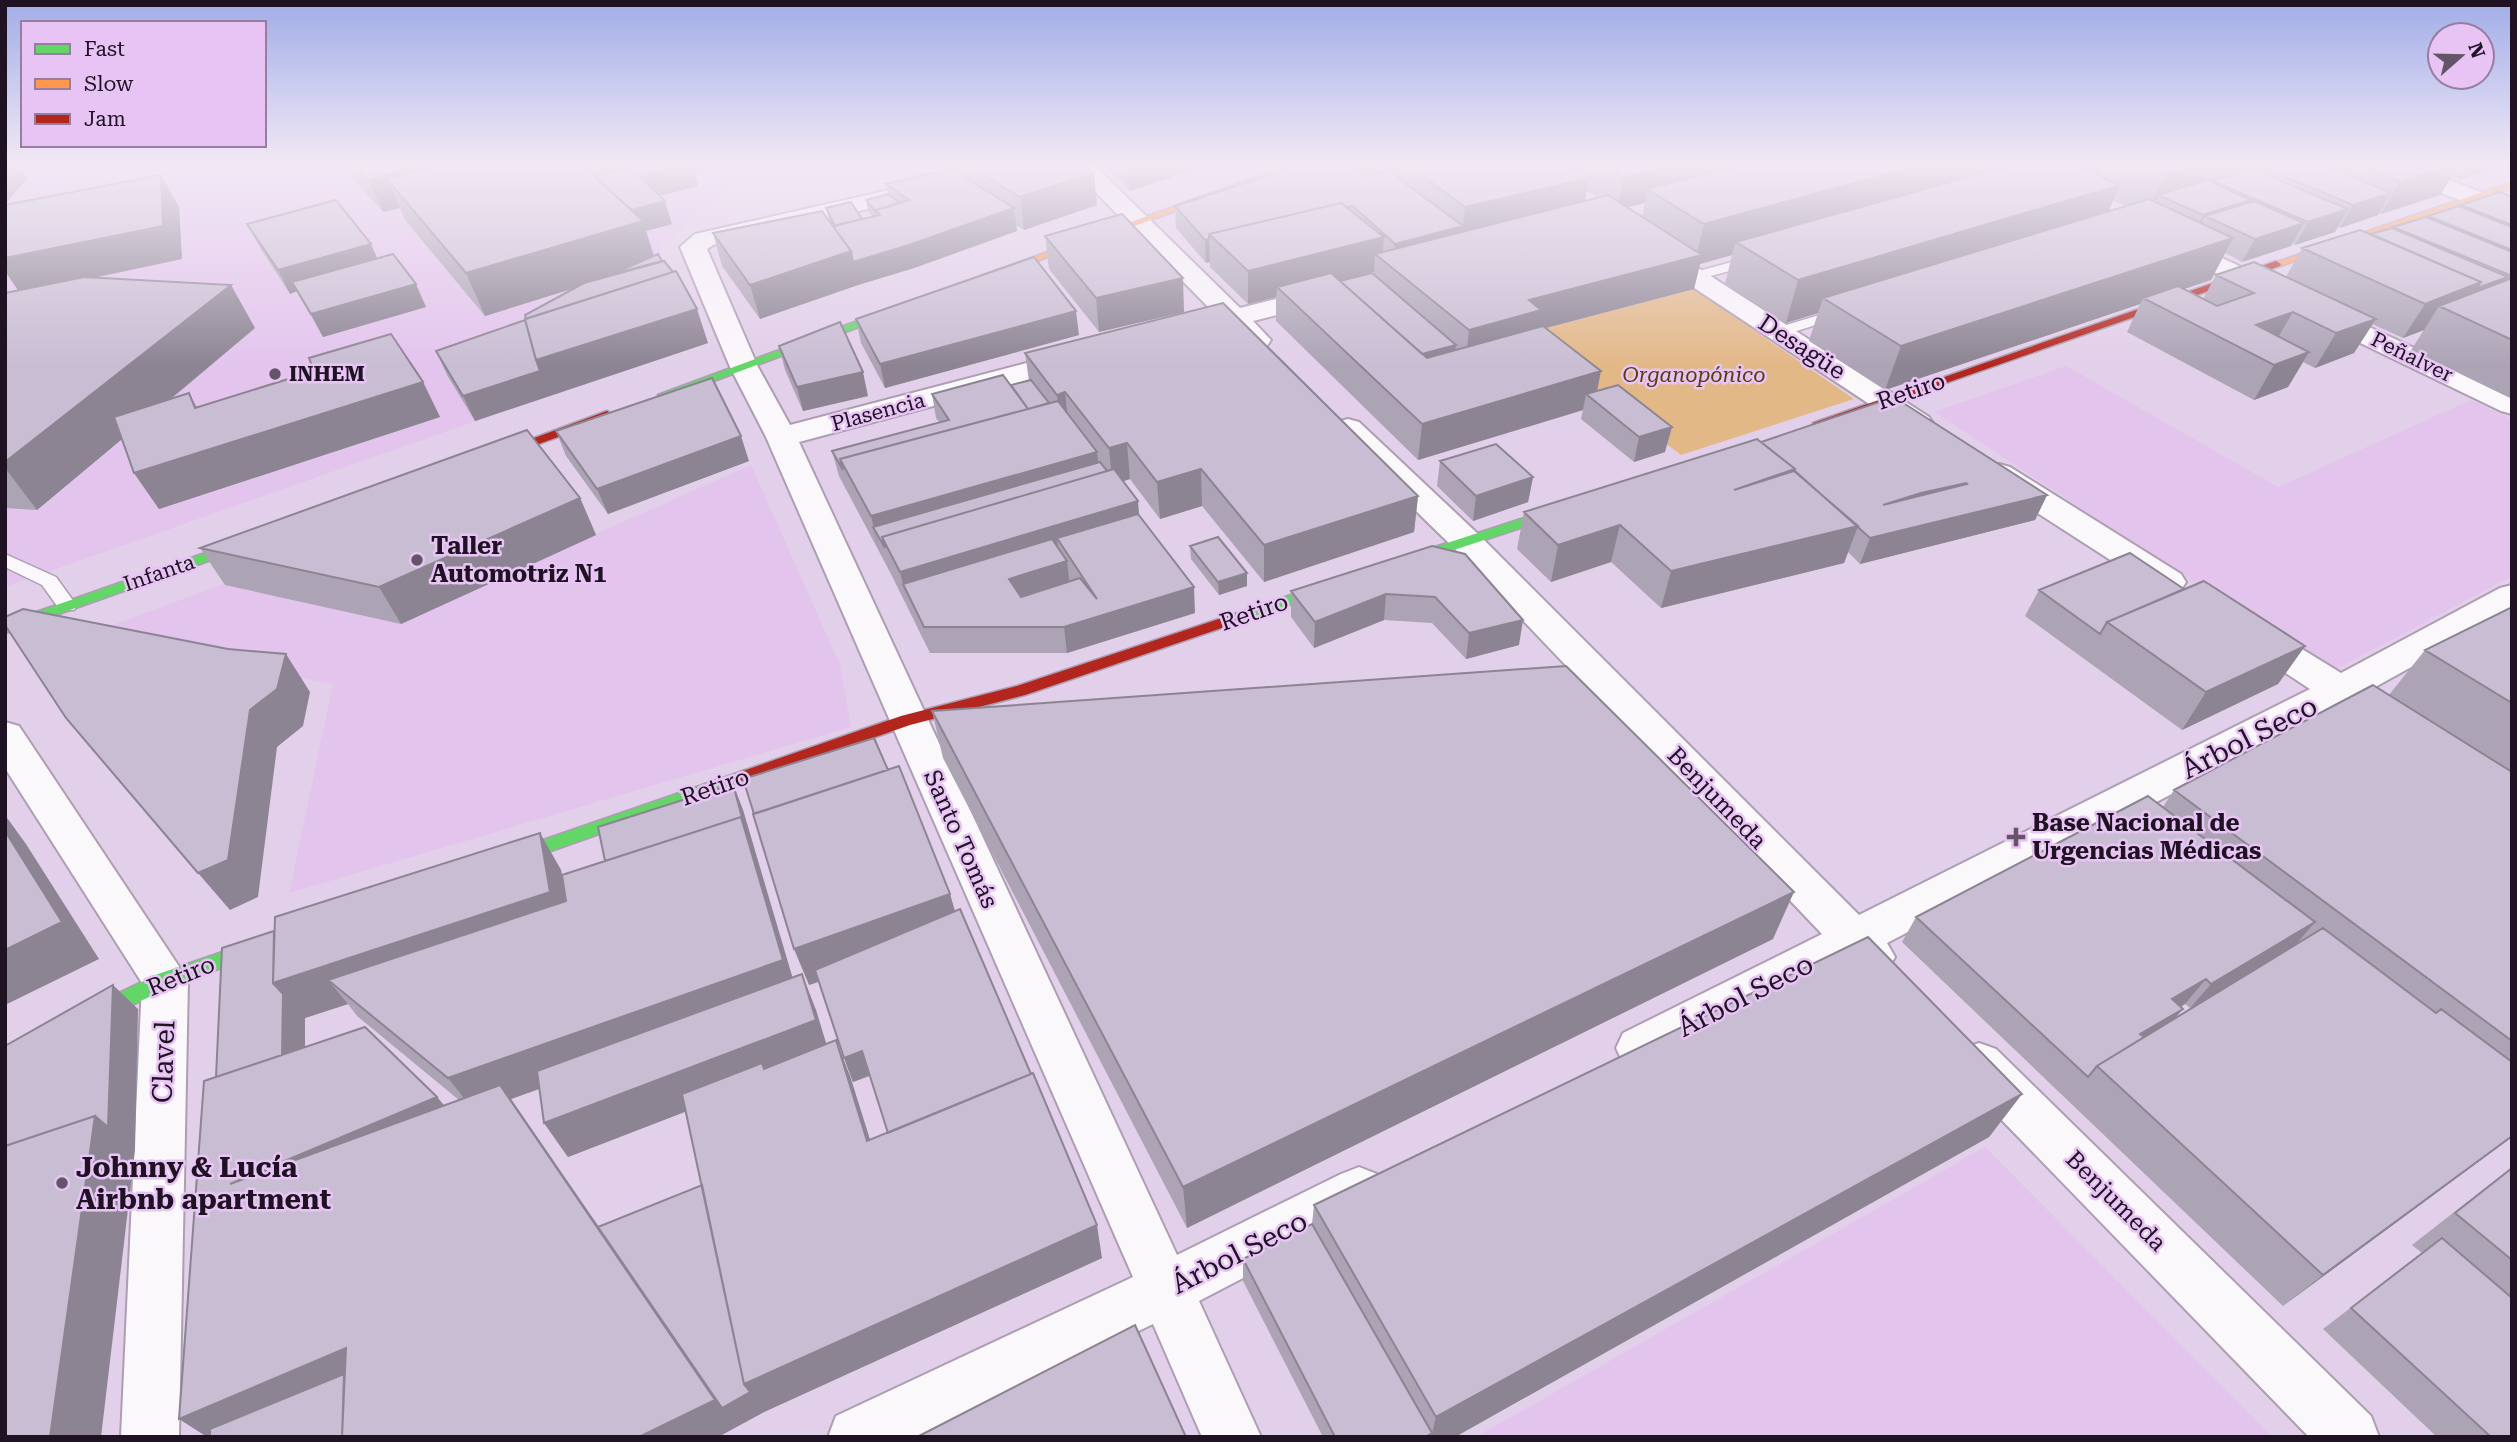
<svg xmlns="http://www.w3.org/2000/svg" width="2517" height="1442" font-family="'Roboto Serif',serif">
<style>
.built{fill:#e3c4ed}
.green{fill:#e3b887}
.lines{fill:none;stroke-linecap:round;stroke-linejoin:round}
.lane-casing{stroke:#ad9eb2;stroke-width:3}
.street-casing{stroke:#ad9eb2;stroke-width:4}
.fast-casing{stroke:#ad9eb2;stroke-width:3}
.slow-casing{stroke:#ad9eb2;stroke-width:3}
.jam-casing{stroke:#ad9eb2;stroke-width:3}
.lane{fill:#fbf8fc;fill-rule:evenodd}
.street{fill:#fbf8fc;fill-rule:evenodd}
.fast{fill:#63d668;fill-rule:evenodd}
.slow{fill:#ff974d;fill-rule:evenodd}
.jam{fill:#b3261e;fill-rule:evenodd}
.wall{fill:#aca3b5;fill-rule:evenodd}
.shaded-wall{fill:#8c8493}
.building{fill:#c8bdd2;stroke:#8c8493;stroke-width:2;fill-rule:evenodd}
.poi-dot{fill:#635468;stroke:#e8c4f4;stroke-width:2.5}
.labels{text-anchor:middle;stroke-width:5;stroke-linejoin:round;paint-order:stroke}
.far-street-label{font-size:21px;fill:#1e1223;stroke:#e8c4f4}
.far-poi-label{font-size:21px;font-weight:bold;fill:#1e1223;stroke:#e8c4f4;text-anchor:start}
.far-park-label{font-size:21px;font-style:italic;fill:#563d10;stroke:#e8c4f4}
.street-label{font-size:24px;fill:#1e1223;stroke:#e8c4f4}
.poi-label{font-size:24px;font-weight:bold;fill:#1e1223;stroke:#e8c4f4;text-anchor:start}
.near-street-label{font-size:28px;fill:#1e1223;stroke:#e8c4f4}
.near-poi-label{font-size:28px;font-weight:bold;fill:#1e1223;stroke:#e8c4f4;text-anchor:start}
</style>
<rect width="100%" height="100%" fill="#e2cfe9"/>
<!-- built -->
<path class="built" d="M5,164H760L661,245L659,263L539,354L550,395L5,587Z
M2066,366L2278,487L2471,400L2512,419V576L2331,672L1934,412Z
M751,465L840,665L851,727L289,893L333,684L83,636L543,466L596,534Z
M1985,1147L2272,1437H1476Z"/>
<!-- green -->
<path class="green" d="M1694,289L1854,399L1681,455L1523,334Z"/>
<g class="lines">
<defs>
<path id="lane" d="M1754,256L1759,257V263L1696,280L1689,276L1691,273Z
M1842,308L1847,309L1849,312L1847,315L1778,337L1770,332L1773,329Z
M5,554L56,577L77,606L74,610H60L42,585L5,567Z"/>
<path id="street" d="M1068,164H1093L1240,308L1327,286L1336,288L1340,294L1336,300L1253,321L1271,340L1267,346C1248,351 1241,340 1229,327L1213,331L1203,329L1199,323L1203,317L1215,314Z
M2375,164H2408L2512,204V220L2378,169Z
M916,184L924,186L928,191L924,196L713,245L707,249L758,367L790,425L1080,349L1090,352L1094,358L1090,364L799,442L1177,1255L1341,1174L1359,1167L1377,1174L1385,1191L1377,1208L1199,1301L1261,1437H1202L1153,1324L921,1437H828L836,1416L1133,1277L766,437L730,367L680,247L695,234Z
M2173,235L2512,394V414L2501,411L2164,248L2160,243L2164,238Z
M1652,241L1661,244L1929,417L1933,423L1929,429L1918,432L1907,429L1643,254L1639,249L1643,244Z
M1348,419L1359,422L1478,534L1859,915L2310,689L2237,641L2232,633L2237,625L2250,621L2263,625L2341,673L2500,588L2512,585V611L2368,691L2377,702L2371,711L2358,715L2338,707L1887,943L1895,957L1888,970C1872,976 1861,976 1849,962L1657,1063L1640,1069L1623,1063L1616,1048L1623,1033L1822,934L1454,548L1337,434L1333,428L1337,422Z
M1999,464L2010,467L2181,574L2186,582L2181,590L2169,593L2157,590L1988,481L1983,474L1988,467Z
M5,722L19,726L188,980L179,1437H121L142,983L5,768Z
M1979,1043L1996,1049L2371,1416L2379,1437H2309L1962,1079L1955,1064L1962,1049Z"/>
<path id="fast" d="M906,303L912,306L910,308L668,398L664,399L658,395Z
M1573,502L1578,503V509L1399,568H1389L1387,565L1389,562Z
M254,536L259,537L261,540L259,543L5,633V623Z
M1340,578L1347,583L1345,586L1249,619L1242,614L1244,611Z
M746,770L752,772L754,776L752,780L497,870L491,868L488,863L491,858Z
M272,935L278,937L281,942L278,947L172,986L5,1066V1048L158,974Z"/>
<path id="slow" d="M1292,164H1306L990,278L981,276Z
M2512,182V188L2280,266L2271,264Z"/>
<path id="jam" d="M2276,261L2281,264L2280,266L1823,426H1815L1813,423Z
M607,411L613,415L611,418L491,461H481L480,458Z
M1249,609L1256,614L1254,617L1025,695L910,725L746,782L740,780L738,776L740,772L901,716L1017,686Z"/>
</defs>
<!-- lane casing -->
<use href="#lane" class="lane-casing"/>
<!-- street casing -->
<use href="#street" class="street-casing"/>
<!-- fast casing -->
<use href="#fast" class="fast-casing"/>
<!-- slow casing -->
<use href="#slow" class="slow-casing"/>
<!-- jam casing -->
<use href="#jam" class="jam-casing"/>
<!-- lane -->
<use href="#lane" class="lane"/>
<!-- street -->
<use href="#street" class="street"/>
<!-- fast -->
<use href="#fast" class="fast"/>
<!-- slow -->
<use href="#slow" class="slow"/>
<!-- jam -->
<use href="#jam" class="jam"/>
</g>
<!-- wall -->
<path class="wall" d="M347,164H727L694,173L698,186L659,196L672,224L646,231L654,256L708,343L475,421L447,375L436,351L525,320L573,288L485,316L405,220L400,208L383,212L354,180Z
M937,164H1084L1097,205L1024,230L1016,225L1017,231L914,268L858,285L760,319L722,266L713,233L832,225L829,219L826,208L862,219L873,217L868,211L866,200L888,194L886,184L943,171Z
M1104,164H1209L1130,191Z
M1296,164H2010L2009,166L2014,164H2512L2491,171L2488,170L2459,180L2452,177L2440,195L2381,214L2379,213L2378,215L2340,228L2338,227L2335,232L2295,245L2293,244L2291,246L2242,262L2225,253L2211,280L2184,289L2203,299L2216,275L2286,277L2302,248L2371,235L2427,217L2428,216L2460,206L2461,205L2512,197V399L2411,350L2424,330L2403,338L2372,324L2354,353L2315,368L2303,362L2288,387L2254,400L2127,332L2140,304L1885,390L1809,341L1818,313L1786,323L1725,284L1732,255L1700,264L1694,289L1546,328L1598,391L1665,452L1634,462L1581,419L1583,410L1418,460L1276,321V297L1248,304L1210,267V262L1206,263L1176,228L1175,206L1272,174ZM1587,191L1597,197L1585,201ZM2113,200L2125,206L2108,211ZM1645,203L1642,216L1628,207ZM1374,272V275L1340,281Z
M179,207L182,259L94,278L255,328L170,400L189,393L197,407L423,382L440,417L159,509L134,473L122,439L37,510L5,508V293L18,290L5,271Z
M247,224L377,258L426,307L323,337L297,291L290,294L259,246Z
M1045,236L1184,312L1099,332L1049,269Z
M856,319L1079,335L885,388L861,343Z
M779,346L868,396L803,411L785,370Z
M1025,353L1418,496L1414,532L1264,582L1202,506L1160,519L1130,479L1123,481L1139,515L1195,613L1067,653H930L891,574L839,476L832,451L939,422L936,418L932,394L1011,385L1029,381Z
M556,431L749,461L608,514L566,456Z
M1761,442L2047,495L2035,520L1860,564L1848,552L1844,563L1661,608L1611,562L1551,582L1517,549L1524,512Z
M1440,461L1533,477L1528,502L1473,521L1437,486Z
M580,498L596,535L401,624L225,585L200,548Z
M1190,546L1247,586L1219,595L1191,559Z
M1432,546L1519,645L1466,659L1432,623L1384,620L1314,648L1291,617V591Z
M2184,589L2305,646L2278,684L2182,730L2025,616L2039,590Z
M2512,607V1137L2283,1306L1902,942L1916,917L2163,807L2174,790L2389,695L2425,650ZM2263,965L2174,1019L2183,1009L2181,1007L2185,1004L2190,1008Z
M932,711L1773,939L1187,1228L943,758Z
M888,770L950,894L955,911L1102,1258L764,1412L718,1437L216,1077L274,931L540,833L561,870L564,887L733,784L743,810L792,978L816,1010L826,1044L850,1076L870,1140L888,1133L870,1076L853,1082L844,1058L819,982L809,985ZM348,1004L357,1016L459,1100L444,1105L437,1097L305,1047V1018ZM539,1089L544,1123L568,1157L686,1111L702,1185L599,1227L511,1099Z
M2022,1094L1989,1137L1455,1437H1323L1243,1281V1259L1312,1224L1314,1205Z
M2512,1167V1437H2437L2323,1329L2422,1253L2412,1245Z"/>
<!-- shaded-wall -->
<path class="shaded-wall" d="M5,164H18L27,179L5,204Z
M427,164H515L387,179L400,208L383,212L369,180Z
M634,164H727L694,173L698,186L647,199L590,176Z
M945,164H956L957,172L946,174Z
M1143,164H1209L1130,191L1128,169Z
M1677,164H1792L1647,189L1645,203L1617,210L1623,178Z
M1924,164H2010L2004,178L1736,242L1732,255L1700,264L1694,289L1538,330L1465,365L1469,330L1529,300L1696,257L1704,224Z
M2103,164L2093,187L2089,189L2098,167Z
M2202,164H2256L2245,186L2213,181L2204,198L2158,195L2149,215L2146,216L2165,175Z
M2457,164H2459L2440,195L2381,214L2400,182Z
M2480,164H2491L2487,171L2459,180L2466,169Z
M2495,164H2512V165L2491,171Z
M1094,173L1097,205L1024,230L1020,197Z
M161,175L179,207L182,259L20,293L5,271V258Z
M1589,178L1582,219L1393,267L1395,244L1463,226L1465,207Z
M2120,185L2102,226L1823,298L1818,313L1786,323L1798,280Z
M2391,193L2378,215L2340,228L2353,205Z
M2251,200L2240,222L2205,216L2195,236L2191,237L2203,215Z
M665,201L672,224L646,231L656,263L485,316L466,273L628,212Z
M1014,208L1017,231L914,268L858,285L760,319L750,285L851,251Z
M2348,209L2335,232L2295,245L2308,222Z
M2304,223L2291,246L2242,262L2255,239Z
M1384,237L1382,259L1375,254L1374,272L1285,295L1277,287L1276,297L1248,304V271Z
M2233,238L2211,280L2149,301L2143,298L2140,304L1885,390L1901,346Z
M1209,239L1210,262L1206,263L1205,240Z
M371,244L381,267L292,282L297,291L290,294L278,270Z
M2508,277L2492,300L2439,306L2424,330L2403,338L2425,304L2481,282Z
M1183,278L1184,312L1099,332L1096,298Z
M416,284L426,307L323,337L311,314Z
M231,285L255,328L37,510L5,468V462Z
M697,309L708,343L475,421L463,396L536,360Z
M1076,311L1079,335L885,388L880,364Z
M2293,312L2273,346L2256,325Z
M2376,319L2354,353L2315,368L2336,333Z
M1456,345L1453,369L1412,357Z
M2309,352L2288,387L2254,400L2274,365Z
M1601,371L1595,402L1586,394L1583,410L1418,460L1422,424Z
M863,372L868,396L803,411L797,387Z
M423,382L440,417L159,509L134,473Z
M1065,392L1069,428L1060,418L1057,395Z
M1672,427L1665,452L1634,462L1639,437Z
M741,436L749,461L608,514L597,489Z
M1127,443L1130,479L1115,484L882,537L873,527L880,553L871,516L1097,452L1101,485L1112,481L1109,448Z
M1201,469L1202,506L1160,519L1157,482Z
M1533,477L1528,502L1473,521L1476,496Z
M1966,483L1956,508L1883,505L1921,493Z
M2047,495L2035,520L1860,564L1870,538Z
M1418,496L1414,532L1264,582V545Z
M580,498L596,535L401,624L379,587Z
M1138,501L1141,537L1057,538L1060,563L903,584L909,609L900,572Z
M1620,525L1611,562L1551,582L1558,545Z
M1858,526L1844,563L1661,608L1671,571Z
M1067,561L1070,587L1013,605L1009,579Z
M1247,573V586L1219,595L1218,582Z
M1194,587L1195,613L1067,653L1064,627Z
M1386,594L1384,620L1314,648L1315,622Z
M1523,620L1519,645L1466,659L1469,633Z
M2305,646L2278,684L2182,730L2206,692Z
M286,654L310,692L303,726L277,747L258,897L230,910L198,873L250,710Z
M733,784L743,810L798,996L511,1099L723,1408L744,1384L1097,1225L1102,1258L764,1412L718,1437H639L475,1112L448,1078Z
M5,815L26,844L99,959L5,1005Z
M540,833L561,870L571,929L328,980L348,1004L305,1018V1091L239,1114L273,983Z
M1794,892L1773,939L1187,1228L1183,1187Z
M950,894L960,930L809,985L794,949Z
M2315,922L2293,948L2190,1008L2211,984Z
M802,974L816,1010L830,1056L568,1157L544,1123Z
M2206,979L2185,1004L2152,1024L2172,999Z
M113,985L138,1009L135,1150L101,1437H50Z
M2183,1009L2162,1033L2108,1076L2140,1034Z
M836,1040L850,1076L881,1175L867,1141Z
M862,1051L871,1075L853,1082L844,1058Z
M2022,1094L1989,1137L1455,1437H1425L1432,1433L1436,1417Z
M437,1097L465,1132L230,1184Z
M2512,1136V1137L2283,1306L2323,1275Z
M346,1348L373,1437H207L179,1419Z"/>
<!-- building -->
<path class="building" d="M354,164H427L369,180Z
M443,164H581L643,221L466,273L387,179Z
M581,164H634L593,175Z
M641,164H689L640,177L665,201L632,210L594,177Z
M965,164H1084L1094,173L1020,197Z
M1124,164H1143L1128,169Z
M1296,164H1350L1364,176L1389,171L1463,226L1395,244L1353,206L1347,207L1341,203L1209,234V239L1205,240L1175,206L1272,174Z
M1406,164H1567L1589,178L1465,207Z
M1601,164H1677L1623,178Z
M1745,164H1924L1704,224L1647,189Z
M2014,164H2074L2120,185L1798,280L1736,242Z
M2141,164H2202L2165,175Z
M2268,164H2322L2391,193L2353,205L2262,167Z
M2355,164H2457L2400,182Z
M2459,164H2480L2466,169L2458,166Z
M951,169L1014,208L909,245L853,262L851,251L833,226L880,215L876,210L909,200L886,184Z
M2252,169L2348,209L2308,222L2213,181Z
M161,175L163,226L5,258V205Z
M2207,180L2251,200L2203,215L2158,195Z
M2499,192L2512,197V225L2461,205Z
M888,194L900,203L876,210V212L866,200Z
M1608,195L1702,255L1529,300L1541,310L1469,330L1375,254Z
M2149,199L2233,238L1901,346L1823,298Z
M336,200L371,244L278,270L247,224Z
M2254,201L2304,223L2255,239L2205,216Z
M851,202L862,219L835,226L826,208Z
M1341,203L1384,237L1248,271L1209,234Z
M2459,206L2512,227V250L2428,216Z
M822,211L851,251L750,285L713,233Z
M1122,214L1183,278L1096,298L1045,236Z
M2426,217L2512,252V276L2393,227Z
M2392,228L2508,277L2477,288L2481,282L2371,234Z
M2360,230L2481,282L2425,304L2302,248Z
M393,254L416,284L311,314L292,282Z
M658,254L662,261L617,273V272Z
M1034,257L1076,311L880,364L856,319Z
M664,261L673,272L526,319L525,315L584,283Z
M2254,262L2376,319L2336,333L2293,312L2256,325L2309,352L2274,365L2143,298L2178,286L2217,306L2254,293L2216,275Z
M676,271L697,309L536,360L525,319Z
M1331,273L1427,358L1543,326L1601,371L1422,424L1277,287Z
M1372,273L1456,345L1422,354L1340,281Z
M84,277L231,285L5,462V293Z
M2512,278V340L2439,306Z
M1223,303L1418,496L1264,545L1201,469L1157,482L1127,443L1109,448L1065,392L1057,395L1025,353Z
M525,320L536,360L540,371L463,396L436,351Z
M840,322L863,372L797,387L779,346Z
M391,334L423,382L134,473L114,417L189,393L195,408L314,371L309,358Z
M1003,375L1028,409L840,459L843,470L832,451L949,420L932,394Z
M712,378L741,436L597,489L556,431Z
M1031,380L1049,403L1028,409L1011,385Z
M1618,385L1672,427L1639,437L1586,394Z
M1894,397L2047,495L1870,538L1795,471V469L1761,442ZM1966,483L1967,484L1883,505L1921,493Z
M1058,401L1097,452L871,516L840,459Z
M527,430L580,498L379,587L200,548Z
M1757,439L1795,469L1734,490L1794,471L1858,526L1671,571L1620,525L1558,545L1524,512Z
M1496,444L1533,477L1476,496L1440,461Z
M1100,462L1107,471L882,537L885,548L873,527Z
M1114,469L1138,501L900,572L882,537Z
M1138,514L1194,587L1064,627H924L903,584L1052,539L1067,561L1009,579L1021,597L1080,578L1097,599L1057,538Z
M1218,537L1247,573L1218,582L1190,546Z
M1432,546L1465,554L1523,620L1469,633L1435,597L1386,594L1315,622L1291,591Z
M2130,553L2184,589L2107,622L2100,634L2039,590Z
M2204,581L2305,646L2206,692L2107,622Z
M2512,607V703L2425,650Z
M23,609L228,649L286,654L277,689L250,710L228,860L198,873L66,718L5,625V617Z
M1566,666L1794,892L1183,1187L932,711Z
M2373,685L2512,772V1041L2174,790Z
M874,738L888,770L754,814L743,779Z
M899,766L950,894L794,949L753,814Z
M733,784L745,829L741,817L605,861L598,827Z
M2148,796L2315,922L2211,984L2206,979L2172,999L2183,1009L2140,1034L2144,1037L2097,1066L2088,1077L1916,917Z
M741,817L783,960L448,1078L328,980L566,901L562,875Z
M5,831L62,922L5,950Z
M540,833L550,892L273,983L275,917Z
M960,909L1031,1074L888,1133L862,1051L844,1058L815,970Z
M2323,928L2436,1013L2441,1009L2512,1062V1136L2323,1275L2097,1066Z
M274,931L273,983L283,994L282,1055L216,1077L222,948Z
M1868,937L2022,1094L1436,1417L1314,1205Z
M802,974L816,1020L544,1123L537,1071Z
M113,985L108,1127L95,1116L5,1146V1046Z
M365,1027L437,1097L230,1184L500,1085L715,1400L639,1437H342L346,1348L179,1419L204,1081Z
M836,1040L867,1141L1033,1073L1097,1225L744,1384L682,1094L762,1063L764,1069Z
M95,1116L50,1437H5V1146Z
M2512,1168V1260L2455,1213Z
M702,1185L744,1384L750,1392L722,1408L598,1227Z
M1312,1224L1432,1433L1425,1437H1335L1243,1259Z
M2442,1238L2512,1298V1437H2491L2351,1308Z
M1135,1325L1186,1437H917Z
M344,1374L342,1437H210V1429Z"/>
<!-- sky -->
<linearGradient id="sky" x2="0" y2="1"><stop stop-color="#a1ade8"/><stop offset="0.45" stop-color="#f2e9f5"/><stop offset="1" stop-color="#f2e9f5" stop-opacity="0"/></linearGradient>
<rect width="2517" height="366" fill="url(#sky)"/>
<!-- markers -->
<g class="poi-dot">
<circle cx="275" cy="374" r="7"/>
<circle cx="417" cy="560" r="7"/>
<path d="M2012.5 826.5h7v7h7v7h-7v7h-7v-7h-7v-7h7z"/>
<circle cx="62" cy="1183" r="7"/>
</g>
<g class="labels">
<!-- far-street labels -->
<g class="far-street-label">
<text transform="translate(2412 357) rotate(26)" y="7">Peñalver</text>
<text transform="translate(878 412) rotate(-15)" y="7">Plasencia</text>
<text transform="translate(159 573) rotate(-19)" y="7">Infanta</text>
</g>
<!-- far-poi labels -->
<g class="far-poi-label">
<text x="289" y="381">INHEM</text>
</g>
<!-- far-park labels -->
<g class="far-park-label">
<text x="1694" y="382">Organopónico</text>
</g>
<!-- street labels -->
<g class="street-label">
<text transform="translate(1802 347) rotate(33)" y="8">Desagüe</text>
<text transform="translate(1911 391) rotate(-19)" y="8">Retiro</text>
<text transform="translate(1254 612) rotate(-19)" y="8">Retiro</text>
<text transform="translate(715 787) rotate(-19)" y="8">Retiro</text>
<text transform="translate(1717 798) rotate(46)" y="8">Benjumeda</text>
<text transform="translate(961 839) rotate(66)" y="8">Santo Tomás</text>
<text transform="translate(181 976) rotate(-22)" y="8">Retiro</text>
<text transform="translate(2116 1201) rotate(45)" y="8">Benjumeda</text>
</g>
<!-- poi labels -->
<g class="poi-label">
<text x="431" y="554">Taller<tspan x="431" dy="28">Automotriz N1</tspan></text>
<text x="2032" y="831">Base Nacional de<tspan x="2032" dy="28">Urgencias Médicas</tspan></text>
</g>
<!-- near-street labels -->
<g class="near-street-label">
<text transform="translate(2249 737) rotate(-27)" y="10">Árbol Seco</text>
<text transform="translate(1745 995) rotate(-27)" y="10">Árbol Seco</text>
<text transform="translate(163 1062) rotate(-88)" y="10">Clavel</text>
<text transform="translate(1239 1252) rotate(-27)" y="10">Árbol Seco</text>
</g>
<!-- near-poi labels -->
<g class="near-poi-label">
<text x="76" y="1177">Johnny &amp; Lucía<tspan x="76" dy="32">Airbnb apartment</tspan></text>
</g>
</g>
<!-- border -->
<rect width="2517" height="1442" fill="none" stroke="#1e1223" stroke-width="14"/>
<!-- legend -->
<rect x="21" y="21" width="245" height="126" fill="#e8c4f4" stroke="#977da0" stroke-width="2"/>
<rect x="35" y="44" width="35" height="10" fill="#63d668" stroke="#977da0" stroke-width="2"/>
<text x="84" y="56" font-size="21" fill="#1e1223">Fast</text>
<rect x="35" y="79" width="35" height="10" fill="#ff974d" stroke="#977da0" stroke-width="2"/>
<text x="84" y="91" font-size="21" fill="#1e1223">Slow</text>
<rect x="35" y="114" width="35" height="10" fill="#b3261e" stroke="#977da0" stroke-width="2"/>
<text x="84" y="126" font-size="21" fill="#1e1223">Jam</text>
<!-- north arrow -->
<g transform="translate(2461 56) rotate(70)"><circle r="33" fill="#e8c4f4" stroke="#977da0" stroke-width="2"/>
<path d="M0-5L12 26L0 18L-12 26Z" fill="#635468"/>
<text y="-10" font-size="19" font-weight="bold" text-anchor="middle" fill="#1e1223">N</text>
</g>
</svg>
